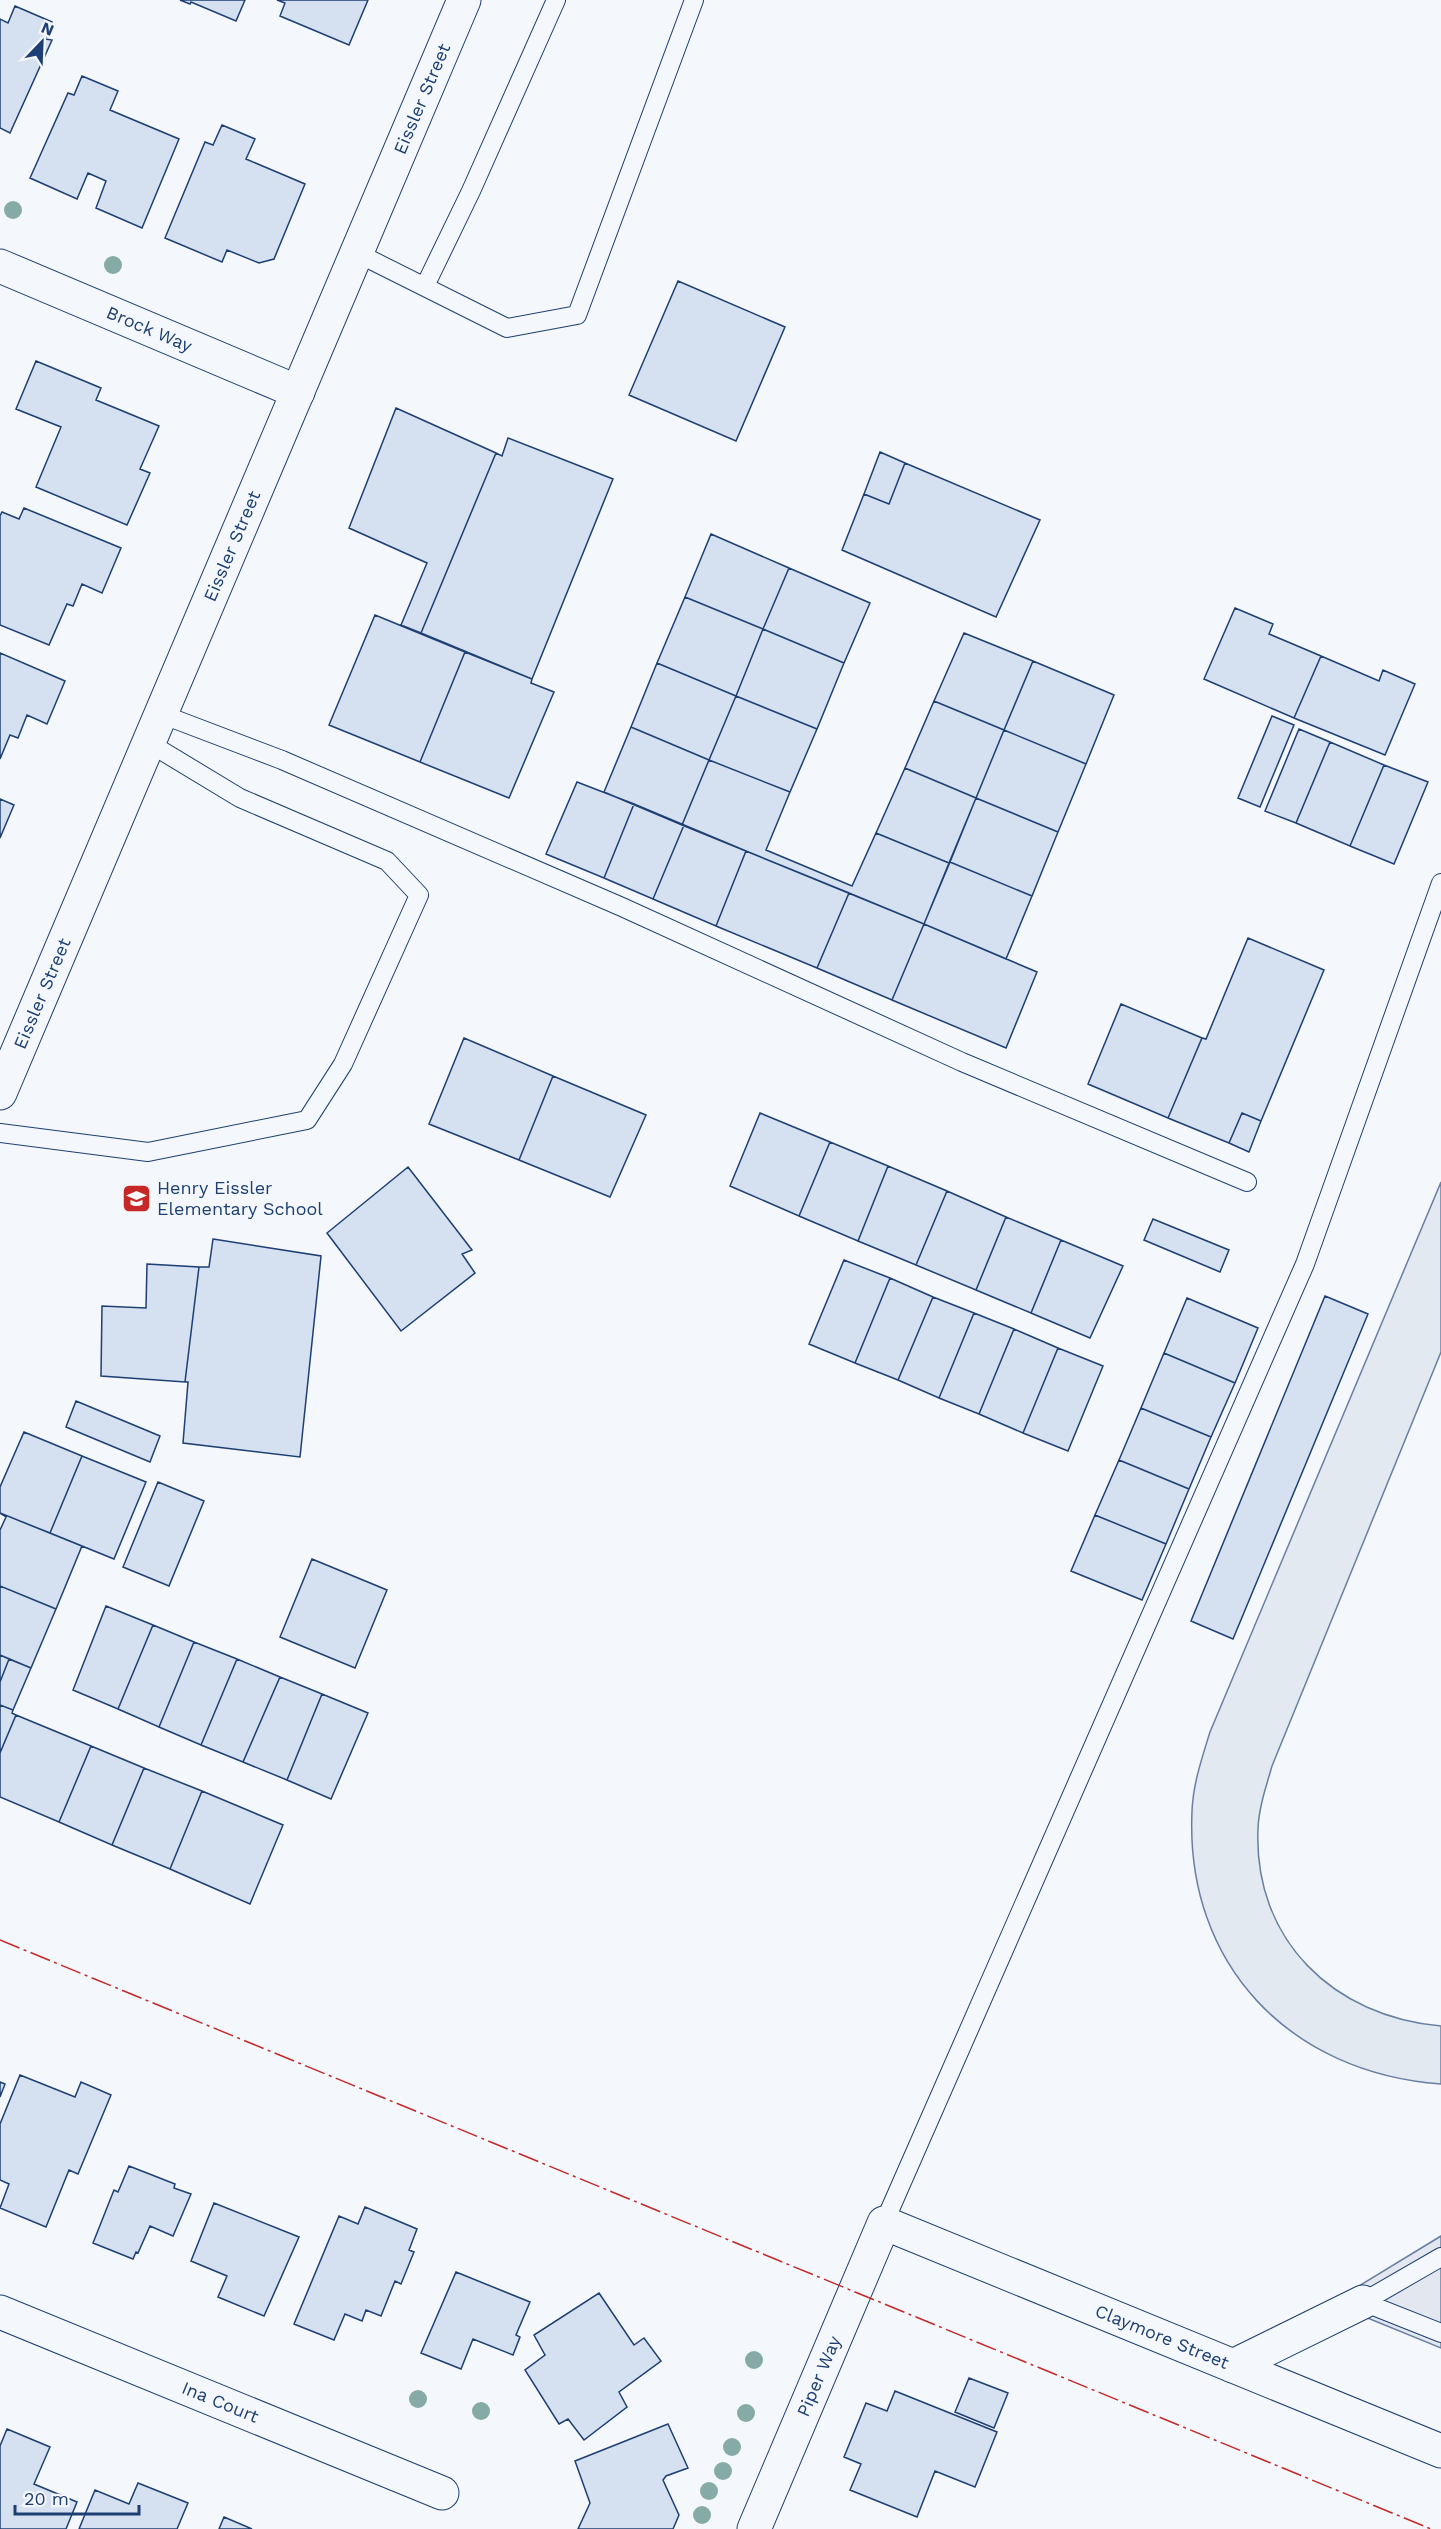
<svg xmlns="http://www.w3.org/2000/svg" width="1441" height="2529" font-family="'Work Sans',sans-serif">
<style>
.green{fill:#e3e9f0;stroke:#687fa3;stroke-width:1.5}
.parking{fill:#e3e8f0;stroke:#687fa3;stroke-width:1.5}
.building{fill:#d5e0f0;stroke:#1d3f73;stroke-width:1.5}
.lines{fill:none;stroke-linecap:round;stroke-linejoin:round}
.lane-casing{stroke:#1d3f73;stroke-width:20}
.street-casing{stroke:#1d3f73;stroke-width:35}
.lane{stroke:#f4f7fb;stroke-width:18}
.street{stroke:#f4f7fb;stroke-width:33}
.power{stroke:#c62828;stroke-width:1.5;stroke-dasharray:21 4.5 3 4.5;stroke-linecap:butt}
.tree{fill:#86aba6}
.labels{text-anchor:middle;stroke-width:4.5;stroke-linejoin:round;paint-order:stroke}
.street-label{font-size:18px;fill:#1d3f73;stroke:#f4f7fb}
.poi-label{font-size:18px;fill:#1d3f73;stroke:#f4f7fb;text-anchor:start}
</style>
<rect width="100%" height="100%" fill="#f4f7fb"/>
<!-- green -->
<path class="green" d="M1441,1182V1352L1272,1766C1266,1787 1259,1807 1258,1828C1253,1940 1334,2017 1441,2026V2084C1290,2073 1185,1965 1192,1811C1193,1784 1202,1758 1210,1732Z"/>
<!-- parking -->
<path class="parking" d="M1441,2236V2348L1331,2303Z"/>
<!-- building -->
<path class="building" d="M180,0H245L236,21L191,2L190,4Z
M277,0H368L349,45L280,16L285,3Z
M15,6L52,22L45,39L52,40L10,133L0,128V19L8,23Z
M82,76L118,91L110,110L179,139L142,228L96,208L106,181L88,173L77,199L30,178L68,93L74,95Z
M222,125L255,139L246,159L305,184L274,259L259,263L227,250L222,262L165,238L205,142L213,145Z
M678,281L785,327L736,441L629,395Z
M36,361L101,388L96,400L159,426L140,469L150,473L127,525L36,487L61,427L16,409Z
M396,408L496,453L421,633L401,625L427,563L349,528Z
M508,438L613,479L532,679L421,633L496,453L502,456Z
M880,452L905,463L889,504L864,494Z
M905,463L1040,520L996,617L842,550L864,494L889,504Z
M24,508L121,548L102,593L82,584L73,606L67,604L49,645L0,625V516L2,512L19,519Z
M711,534L789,568L763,629L685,597Z
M789,568L870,603L844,663L763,629Z
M685,597L763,629L736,696L657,663Z
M1235,608L1273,624L1269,634L1321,656L1294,718L1204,679Z
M375,615L465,652L420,762L329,725Z
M763,629L844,663L817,729L736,696Z
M964,633L1033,661L1004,730L934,701Z
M465,652L532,679L531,683L554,692L509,798L420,762Z
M0,653L65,681L47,724L27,715L18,738L10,735L0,759Z
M1321,656L1379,681L1383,670L1415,684L1385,755L1294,718Z
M1033,661L1114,695L1086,764L1004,730Z
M657,663L736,696L709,760L631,727Z
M736,696L817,729L790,792L709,760Z
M934,701L1004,730L976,798L905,768Z
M1272,716L1294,725L1260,807L1238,798Z
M631,727L709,760L682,825L604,792Z
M1299,729L1330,742L1296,823L1265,811Z
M1004,730L1086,764L1058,832L976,798Z
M1330,742L1384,765L1350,846L1296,823Z
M709,760L790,792L766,850L852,886L876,833L949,863L924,924L682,825Z
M1384,765L1428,782L1394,864L1350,846Z
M905,768L976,798L949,863L876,833Z
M577,782L634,804L604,878L546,854Z
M976,798L1058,832L1032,896L950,862Z
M0,799L14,805L0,838Z
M634,804L684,825L653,899L604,878Z
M684,825L746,851L716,926L653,899Z
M746,851L849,893L817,968L716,926Z
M950,862L1032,896L1006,959L924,924Z
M849,893L924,924L892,1000L817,968Z
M924,924L1037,972L1006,1048L892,1000Z
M1248,938L1324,970L1261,1121L1242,1113L1229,1143L1168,1118L1202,1038L1206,1039Z
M1121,1004L1202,1038L1168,1118L1088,1084Z
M464,1038L553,1076L519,1160L429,1124Z
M553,1076L646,1115L610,1197L519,1160Z
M760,1113L830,1142L799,1216L730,1186Z
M1242,1113L1261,1121L1249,1152L1229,1143Z
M830,1142L888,1166L858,1241L799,1216Z
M888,1166L947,1191L916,1265L858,1241Z
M408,1167L472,1250L462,1254L475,1273L401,1331L327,1233Z
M947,1191L1006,1217L976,1290L916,1265Z
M1006,1217L1061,1240L1031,1313L976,1290Z
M1153,1219L1229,1250L1220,1272L1144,1240Z
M213,1239L321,1256L300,1457L183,1443L188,1382H185L199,1267H209Z
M1061,1240L1123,1266L1090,1338L1031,1313Z
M844,1260L890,1278L855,1363L809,1344Z
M147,1264L199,1267L185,1382L101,1376L102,1306L146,1308Z
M890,1278L933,1297L898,1380L855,1363Z
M1325,1296L1368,1314L1233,1639L1191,1621Z
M933,1297L974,1313L939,1398L898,1380Z
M1187,1298L1258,1328L1235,1383L1164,1353Z
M974,1313L1014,1329L979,1414L939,1398Z
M1014,1329L1058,1348L1023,1433L979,1414Z
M1058,1348L1103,1366L1068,1451L1023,1433Z
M1164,1353L1235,1383L1211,1437L1141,1408Z
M76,1401L160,1436L150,1462L66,1427Z
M1141,1408L1211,1437L1189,1489L1119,1460Z
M24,1432L82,1456L50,1533L0,1513V1487Z
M82,1456L146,1482L114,1559L50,1533Z
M1119,1460L1189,1489L1166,1544L1095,1515Z
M158,1482L204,1501L169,1586L123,1567Z
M0,1513L114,1559L82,1546L56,1609L0,1586V1530L6,1517Z
M1095,1515L1166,1544L1142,1600L1071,1571Z
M312,1559L387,1590L355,1668L280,1637Z
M0,1586L56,1609L31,1668L0,1655Z
M106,1606L153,1625L118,1709L73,1690Z
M153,1625L194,1642L159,1727L118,1709Z
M194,1642L237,1659L201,1745L159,1727Z
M0,1655L9,1659L0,1682Z
M9,1659L31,1668L13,1710L0,1705V1682Z
M237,1659L280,1677L243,1762L201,1745Z
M280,1677L322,1694L287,1780L243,1762Z
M322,1694L368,1713L331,1799L287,1780Z
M0,1705L13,1710L12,1713L16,1715L0,1753Z
M16,1715L91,1746L59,1822L0,1797V1753Z
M91,1746L144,1768L112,1845L59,1822Z
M144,1768L202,1791L170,1869L112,1845Z
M202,1791L283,1825L250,1904L170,1869Z
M20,2075L75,2097L81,2082L111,2095L78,2174L69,2170L46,2227L0,2208L9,2184L0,2180V2124Z
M0,2082L5,2084L0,2097Z
M129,2166L175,2184L174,2188L191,2194L173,2236L150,2226L138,2253L136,2252L133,2259L93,2243L114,2190L118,2192Z
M214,2203L299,2237L264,2316L218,2297L227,2276L191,2261Z
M365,2207L417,2229L409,2250L414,2252L401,2284L395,2281L381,2316L366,2310L362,2321L345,2314L334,2340L294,2324L339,2216L358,2224Z
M456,2272L530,2302L516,2335L520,2337L513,2355L473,2339L461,2369L421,2353Z
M599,2293L634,2345L644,2338L661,2361L619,2392L627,2407L584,2440L568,2419L559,2424L525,2370L545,2355L534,2335Z
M969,2378L1008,2393L994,2428L955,2412Z
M895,2391L997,2432L975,2487L935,2471L917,2517L850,2490L861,2464L844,2457L866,2403L887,2411Z
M668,2424L688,2468L666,2476L663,2480L679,2515L673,2529H578L590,2503L575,2461Z
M7,2429L50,2447L34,2484L77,2502L66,2529H0V2446Z
M138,2483L188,2503L177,2529H79L95,2490L129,2504Z
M224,2517L252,2529H219Z"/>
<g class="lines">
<defs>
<path id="lane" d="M357,253L507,328L577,315L694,0
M425,286L471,191L556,0
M161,714L282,760L622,907L962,1062L1247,1182
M0,1133L148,1152L307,1120L343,1064L419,895L387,861L240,798L149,743
M884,2223L1305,1264L1441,883
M1441,2257L1363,2302L1441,2333"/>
<g id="street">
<path id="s1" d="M0,266L298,392"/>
<path id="s2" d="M0,1093L464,0"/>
<path id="s3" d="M0,2312L442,2493"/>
<path d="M1233,2366L1363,2302"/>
<path id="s4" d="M754,2529L884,2223L1441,2451"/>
</g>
</defs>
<!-- lane casing -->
<use href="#lane" class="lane-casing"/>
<!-- street casing -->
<use href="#street" class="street-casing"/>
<!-- lane -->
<use href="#lane" class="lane"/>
<!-- street -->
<use href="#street" class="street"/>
<!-- power -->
<path class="power" d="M0,1940L1431,2529"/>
</g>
<!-- trees -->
<g class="tree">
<circle cx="13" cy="210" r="9"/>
<circle cx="113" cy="265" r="9"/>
<circle cx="754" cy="2360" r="9"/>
<circle cx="418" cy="2399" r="9"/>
<circle cx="481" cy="2411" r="9"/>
<circle cx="746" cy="2413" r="9"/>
<circle cx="732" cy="2447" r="9"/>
<circle cx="723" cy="2471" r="9"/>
<circle cx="709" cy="2491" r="9"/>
<circle cx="702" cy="2515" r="9"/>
</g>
<!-- icons -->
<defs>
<symbol id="school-square" viewBox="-11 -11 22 22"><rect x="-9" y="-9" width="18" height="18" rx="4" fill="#c62828" stroke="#f4f7fb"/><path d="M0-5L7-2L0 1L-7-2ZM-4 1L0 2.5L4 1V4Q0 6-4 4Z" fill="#fff"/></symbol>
</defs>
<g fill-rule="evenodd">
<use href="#school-square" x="120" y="1182" width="33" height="33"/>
</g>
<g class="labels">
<!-- street labels -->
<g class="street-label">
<text dy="6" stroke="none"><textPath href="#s2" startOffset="1080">Eissler Street</textPath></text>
<text dy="6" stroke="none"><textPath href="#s1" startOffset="162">Brock Way</textPath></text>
<text dy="6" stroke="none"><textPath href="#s2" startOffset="594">Eissler Street</textPath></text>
<text dy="6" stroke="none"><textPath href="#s2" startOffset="108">Eissler Street</textPath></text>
<text dy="6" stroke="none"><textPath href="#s4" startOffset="633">Claymore Street</textPath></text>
<text dy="6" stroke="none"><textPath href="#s4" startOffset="166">Piper Way</textPath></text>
<text dy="6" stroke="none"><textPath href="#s3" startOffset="238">Ina Court</textPath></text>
</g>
<!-- poi labels -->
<g class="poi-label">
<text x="157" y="1194">Henry Eissler<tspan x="157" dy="21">Elementary School</tspan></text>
</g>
</g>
<!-- north arrow -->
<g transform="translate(42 42) rotate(23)" stroke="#f4f7fb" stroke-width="4.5" paint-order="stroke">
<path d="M0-4.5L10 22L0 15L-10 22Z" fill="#1d3f73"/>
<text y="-9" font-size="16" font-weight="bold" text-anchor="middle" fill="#1d3f73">N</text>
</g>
<!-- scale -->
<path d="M15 2505v9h124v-9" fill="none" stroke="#1d3f73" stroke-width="3"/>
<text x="24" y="2505" font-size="18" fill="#1d3f73" stroke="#f4f7fb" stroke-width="4.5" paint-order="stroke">20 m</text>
</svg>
